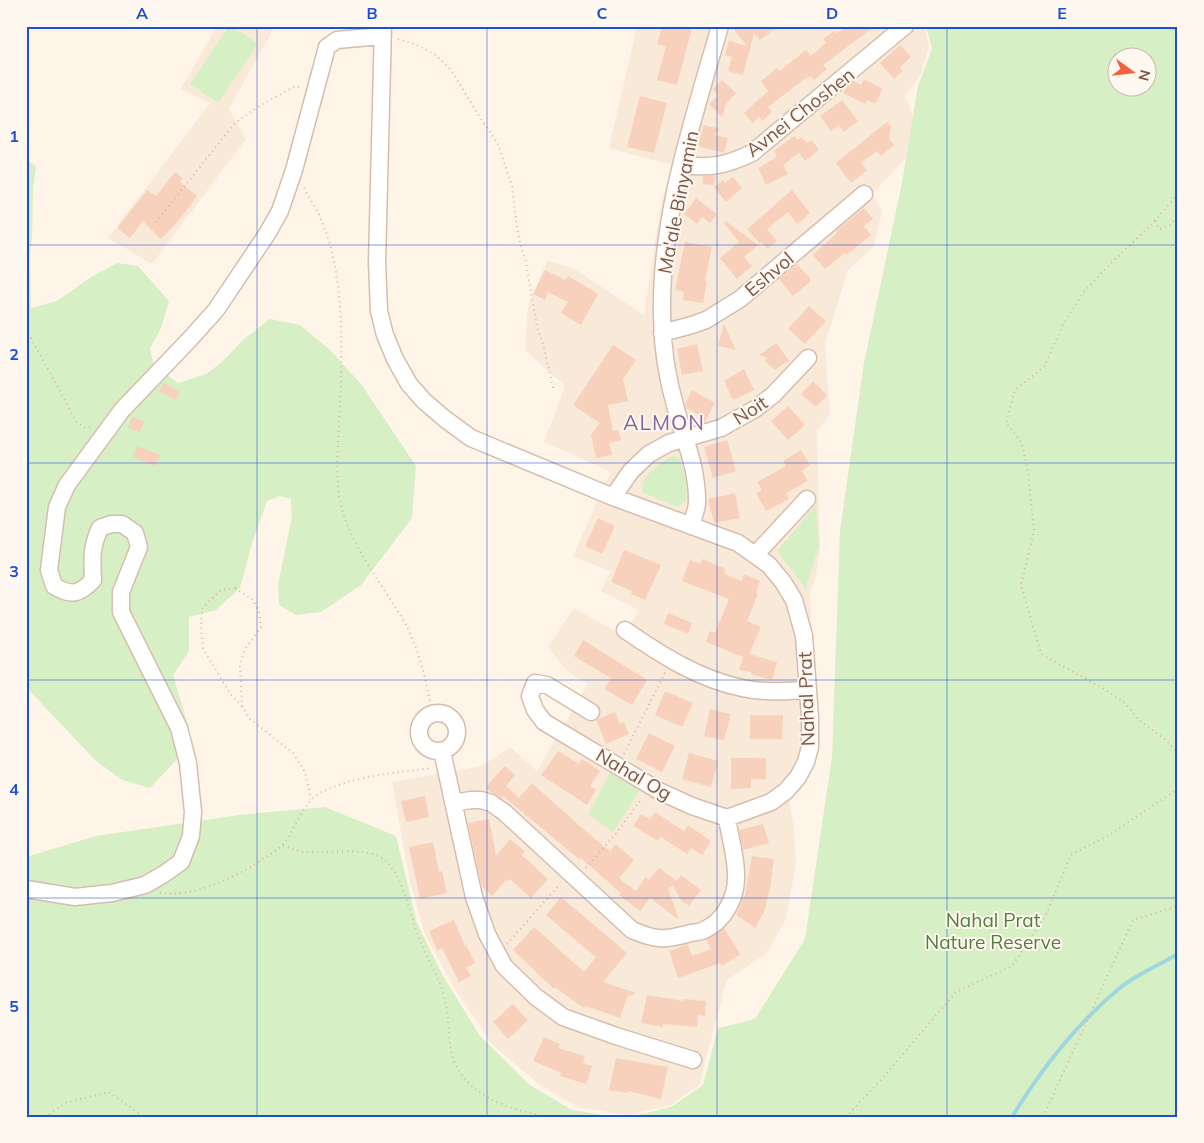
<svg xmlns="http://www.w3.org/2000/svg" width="1204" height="1143" font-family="Mulish,sans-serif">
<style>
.residential{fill:#f9e9d8}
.green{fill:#d7efc4;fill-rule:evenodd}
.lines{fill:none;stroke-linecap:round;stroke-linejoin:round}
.stream{stroke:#9ed7de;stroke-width:4}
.building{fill:#f7d1bc}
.minor-casing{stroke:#d5beae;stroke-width:19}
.path{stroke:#ddb49e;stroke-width:2;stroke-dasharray:1 4;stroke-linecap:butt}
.minor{stroke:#fff;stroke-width:16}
.grid{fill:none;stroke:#1d4ed8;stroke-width:1;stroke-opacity:0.55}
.labels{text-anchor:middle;stroke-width:4;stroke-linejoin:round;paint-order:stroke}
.street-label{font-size:19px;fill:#7c5848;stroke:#fff8f0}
.park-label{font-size:19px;fill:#527d3c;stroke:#fff8f0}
.quarter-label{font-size:21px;letter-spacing:1px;fill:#89649f;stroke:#fff8f0}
.neatline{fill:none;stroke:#1d4ed8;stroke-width:2}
.grid-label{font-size:16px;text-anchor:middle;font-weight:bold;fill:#1d4ed8}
</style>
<rect width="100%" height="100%" fill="#fef5e8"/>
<!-- residential -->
<path class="residential" d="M217,26H275L229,109L246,139L152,264L108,238L210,103L181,89Z
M637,26H924L929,45L921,74L905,96L915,120L907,157L873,193L882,211L874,246L848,270L825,344L830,414L817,431L820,551L815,579L810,592L814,714V757L808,778L789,799L794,829L796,864L786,919L766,954L727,980L699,1085L671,1105L626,1115L578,1107L541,1086L493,1045L455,989L425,935L410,882L392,782L482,766L510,747L537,771L588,684L575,677L561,664L548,647L574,608L624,636L639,610L601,591L611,571L573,557L597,501L611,472L544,442L565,386L525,350L528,306L547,261L573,268L644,315L661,203L672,165L609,148Z"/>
<!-- green -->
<path class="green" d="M229,26H232L258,44L218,103L190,84Z
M928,26H1178V1117H630L671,1107L703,1085L718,1028L755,1019L805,939L832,757L840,531L864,363L902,183L918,86L932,49L927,30ZM1116,58H1146V88H1116Z
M26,160L36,166L33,189L32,237L30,256L31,308L57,301L91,277L117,263L138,266L169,301L161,328L150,348L154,366L178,383L206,374L221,363L244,339L270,319L300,325L329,349L361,384L416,466L412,518L361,585L321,612L296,615L279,605L278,584L292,517L291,499L280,496L267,501L252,543L240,588L216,610L189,617V651L173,675L189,729L182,754L150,788L122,780L95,760L26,687Z
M673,456L679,458C685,472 688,485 686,500L678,507L642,492C642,489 642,486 643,483C645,474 665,459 673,456Z
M816,505L819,545L806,589L777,551Z
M610,773L640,790L613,832L588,814Z
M325,807L396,836L417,923L443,976L480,1036L530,1085L572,1110L616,1117H26V857L96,836L239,815Z"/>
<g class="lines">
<!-- stream -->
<path class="stream" d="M1012,1117C1042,1068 1077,1023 1121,987C1136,975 1161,964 1178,954"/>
</g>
<!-- building -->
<path class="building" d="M662,26H684L692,28L677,85L657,80L666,46L657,44Z
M731,26H778L760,40L754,33L743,75L728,71L732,57L725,55L729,41L747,46Z
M847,26H875L823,65L827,69L814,80L811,76L808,78L807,77L768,107L772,112L762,121L759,117L753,123L744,113L768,91L761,81L777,68L780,71L806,50L811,56L826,43L823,39L834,31L836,34Z
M900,45L911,57L900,67L903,71L894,79L880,63Z
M864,79L883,89L875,104L867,100L865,104L843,93L846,88L854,81L861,85Z
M722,80L736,93L726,104L722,117L709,104L718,95L713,89Z
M640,96L667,103L654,153L627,147Z
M842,100L858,121L844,132L839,125L831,131L820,116Z
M887,122L891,127L889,139L894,145L881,156L877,151L861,163L867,170L851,183L836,163Z
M704,125L720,129L714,135L728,138L724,153L698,146Z
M794,136L798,140L802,137L807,143L812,140L819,150L805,161L799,153L783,165L788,174L766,185L758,168L777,157L774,151Z
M175,172L183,178L180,182L197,196L180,219L161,239L143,221L130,238L117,228L147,190L156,196Z
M715,175L714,185L703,184V176Z
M733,177L742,188L726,202L714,187L723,180L725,183Z
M792,190L810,213L797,224L788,212L767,229L777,241L767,249L762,242L760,244L747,229Z
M696,198L717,214L710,223L702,217L697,224L684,214Z
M864,208L873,219L864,226L871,235L846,255L844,253L825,269L813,255L837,233L836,231Z
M726,221L758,245L744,257L752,266L737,279L720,258L729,250L732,251L730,249L739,242L724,223Z
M685,242L712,247L705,281L707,282L703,303L683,300L684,292L675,290Z
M797,264L810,278V282L793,296L779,279Z
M545,270L565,280L568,276L598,294L581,325L561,313L568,302L548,292L545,300L533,294Z
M809,306L826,321L805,344L788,329Z
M724,324L736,350L718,346Z
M776,343L790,362H786L775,370L764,360L768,358L759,355Z
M697,344L703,371L682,375L677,349Z
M613,345L636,360L623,379L628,401L608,405L613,431L618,430L621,440L609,443L612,455L596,458L591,435L600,423L573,405Z
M744,369L754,390L733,400L724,381Z
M813,381L827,395L816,407L801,394Z
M164,383L180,392L175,400L159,391Z
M692,390L715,403L705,422L699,424L701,416L686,408L685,404Z
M788,406L805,425L788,440L771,421Z
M132,417L144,421L140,432L128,428Z
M727,440L736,471L713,478L704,447Z
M137,446L160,455L156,466L133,457Z
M801,450L810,465L802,471L808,481L786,493L789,499L766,511L756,493L762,490L757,482L786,466L783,461Z
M735,493L740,518L714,523L708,499Z
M598,518L615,526L602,554L585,546Z
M624,550L661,565L645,600L631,594L632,591L611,582Z
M702,559L726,569L724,574L742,581L744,574L760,581L756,593L758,594L747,621L761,627L749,654L777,662L772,680L751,674V672L739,670L743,657L706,642L710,631L715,633L729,599L682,581L690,560L700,564Z
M668,613L692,623L688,634L664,624Z
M583,640L647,680L632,705L604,689L611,678L574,656Z
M665,691L693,703L682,727L655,715Z
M710,709L731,714L724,740L704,736Z
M615,712L620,724L624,722L629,734L606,744L596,720Z
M750,715H783L782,739H750Z
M649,733L675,746L662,772L636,759Z
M558,751L579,764L582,759L600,771L590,786L596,790L587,805L541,775Z
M689,753L718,761L711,787L682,779Z
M731,758H766V779H751V788L731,789Z
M505,766L515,775L506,786L519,798L532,783L581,827L610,851L616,844L634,860L619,878L636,891L646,877L649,880L659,868L677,881L681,875L701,890L689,906L681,900L673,886L668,888L679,920L650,898L640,911L619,895L621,893L581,858L580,860L503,796L502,798L492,793L486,787Z
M425,796L429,817L406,822L401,801Z
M655,812L684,831L688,825L711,841L702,855L691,848L687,854L661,837L658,841L633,826L641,814L650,819Z
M489,819L496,856L510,839L525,851L522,855L548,879L531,898L510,879L508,881L506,880L492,896L482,887L468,823Z
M763,824L769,843L743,850L739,830Z
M433,842L439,872L442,871L447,893L420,899L409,847Z
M752,856L774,859L770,888L764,912L755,928L736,915L744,896H745Z
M561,897L627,953L603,982L636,993L627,997L620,1018L586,1006L584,1008L556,988L554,989L513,950L534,927L584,972L596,957L546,915Z
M454,920L465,946L466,945L475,963L466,968L471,976L459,982L442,948L437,950L429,931Z
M724,928L740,954L722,966L720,963L678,978L669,951L688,944L692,956L711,949L706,940Z
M647,995L683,1001V999L706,1001L705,1016L698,1015L697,1027L663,1024V1027L641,1023Z
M513,1004L528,1020L508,1039L493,1022Z
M544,1037L560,1044L558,1048L585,1056L583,1063L592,1066L586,1084L560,1076L561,1073L533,1061Z
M616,1058L668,1067L661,1099L629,1091L628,1093L609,1090Z"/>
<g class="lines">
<defs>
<path id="minor" d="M383,26L377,262L379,311L385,335L395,359L409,384L424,401L445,419L471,438L613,497L738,543L769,565L783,582L794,600L804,636L810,717V747L806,762L798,777L786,791L771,802L727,818
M682,165C711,168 725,166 752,153L905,26
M662,333L692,325L706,320L740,299L864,194
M613,497L631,471L649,454L669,443L721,428L755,409L773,395L808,358
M691,526C693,519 696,511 697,504C698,470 685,441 676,409C667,378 662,347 662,315C660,217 693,120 720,26
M756,554L807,499
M625,630C661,655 699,679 742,688C764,693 786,691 808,690
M591,712L547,685L535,683L530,696L535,710L544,722L661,792L692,806L727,818
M419 732a19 19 0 1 1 38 0a19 19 0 1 1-38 0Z
M442,751L474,897L487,934L504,966L536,997L563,1017L616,1036L693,1060
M453,803L471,800H481L491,803L504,812L632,930C657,941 665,940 691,933C696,932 702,932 706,929C725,920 737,896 736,875C736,857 730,837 727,818
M26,889L75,897L112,893L145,885L164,874L181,862L191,836L193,812L188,763L179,728L121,612V592L139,547L135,533L122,524H111L100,528C91,547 92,560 93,580C79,595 71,596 54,586L49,570L57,507L67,485L122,410L190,339L216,310L267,234L280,211L294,170L327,47L337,40L382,36"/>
</defs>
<!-- minor casing -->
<use href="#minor" class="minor-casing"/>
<!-- path -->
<path class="path" d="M398,39L415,44L436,55L451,70L481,119L498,144L512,186L516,220L520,243L526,262L537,328L543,344L554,391
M304,188C310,200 319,212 323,224C345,281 342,345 340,405C339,435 335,466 339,496C346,539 379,580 401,616C419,647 426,679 432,713
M1178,194L1150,226L1111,263L1083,293L1063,325L1044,367L1015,390L1006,423L1022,443L1028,473L1034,531L1021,585L1041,654L1104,689L1125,703L1138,719L1167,741L1178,753
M1155,221L1159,229L1170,225L1178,216
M156,222L235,123L259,106L294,87H301
M26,329L76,421L85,428L92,426
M235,588L252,599L259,611L261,627L244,651L240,665L242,706L231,695L203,649L201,627L202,609L208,602L221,590Z
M242,706L250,719L293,753L305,772L311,799
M624,754L666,671
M283,846C290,848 297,851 304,852C326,854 369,845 386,861C402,877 408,906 415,927C422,951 438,972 444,997C449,1012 448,1030 450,1046C458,1094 505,1108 547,1117
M586,868L615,835L642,798
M160,893C195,898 238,876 266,857C272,853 280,849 284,843C296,828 303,801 322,792C356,775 395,773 432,768
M507,944L560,884
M45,1117L65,1103L109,1092L144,1117
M846,1117L880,1081L956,992L1012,966L1045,917L1071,855L1109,835L1178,789
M1043,1117L1133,920L1178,906"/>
<!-- minor -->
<use href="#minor" class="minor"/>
</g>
<!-- grid -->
<path class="grid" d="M257,26V1117M487,26V1117M717,26V1117M947,26V1117M26,245H1178M26,463H1178M26,680H1178M26,898H1178"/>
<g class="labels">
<!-- street labels -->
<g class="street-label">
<text transform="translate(800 112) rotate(-38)" y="7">Avnei Choshen</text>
<text transform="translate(678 202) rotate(-79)" y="7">Ma'ale Binyamin</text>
<text transform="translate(769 274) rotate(-40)" y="7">Eshvol</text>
<text transform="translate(750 410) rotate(-33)" y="7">Noit</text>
<text transform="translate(806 699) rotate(-92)" y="7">Nahal Prat</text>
<text transform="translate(634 774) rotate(30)" y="7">Nahal Og</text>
</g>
<!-- park labels -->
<g class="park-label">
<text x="993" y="927">Nahal Prat<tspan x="993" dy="22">Nature Reserve</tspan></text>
</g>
<!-- quarter labels -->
<g class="quarter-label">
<text x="664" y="430">ALMON</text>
</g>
</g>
<!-- border -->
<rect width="1204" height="1143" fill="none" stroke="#fff8f0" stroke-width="55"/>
<!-- north arrow -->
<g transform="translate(1132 72) rotate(105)"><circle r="24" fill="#fff8f0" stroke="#cbb8ad"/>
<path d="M0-4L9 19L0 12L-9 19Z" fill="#f46141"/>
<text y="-8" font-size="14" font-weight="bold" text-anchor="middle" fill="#7c5848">N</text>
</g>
<rect x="28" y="28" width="1148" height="1088" class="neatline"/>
<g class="grid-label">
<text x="142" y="19">A</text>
<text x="372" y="19">B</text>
<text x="602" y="19">C</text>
<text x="832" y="19">D</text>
<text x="1062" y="19">E</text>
<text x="14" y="142">1</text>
<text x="14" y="360">2</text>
<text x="14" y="577">3</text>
<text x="14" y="795">4</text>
<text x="14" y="1012">5</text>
</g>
</svg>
